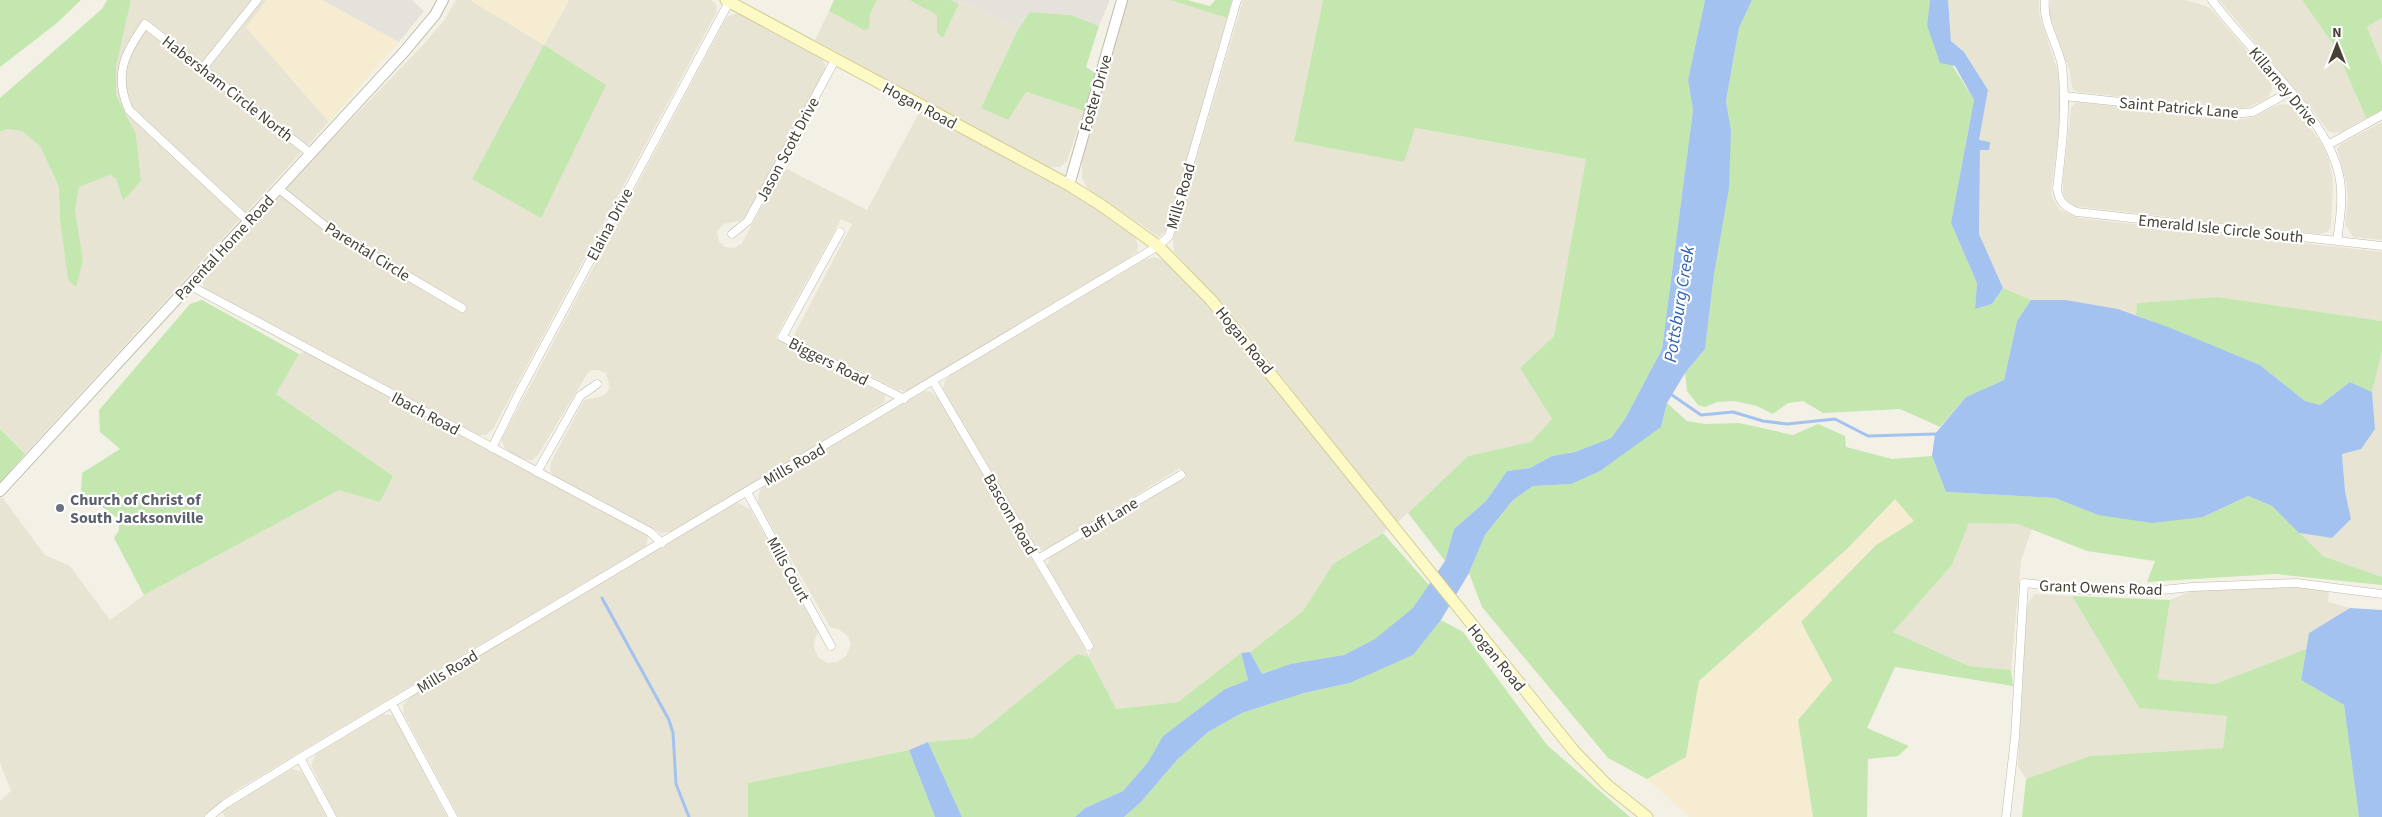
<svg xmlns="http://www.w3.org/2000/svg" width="2382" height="817" font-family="'Source Sans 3',sans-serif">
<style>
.residential{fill:#e7e4d4}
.commercial{fill:#f5ecd1}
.industrial{fill:#e5e2db}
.green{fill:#c4e7af}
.water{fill:#a3c2ef}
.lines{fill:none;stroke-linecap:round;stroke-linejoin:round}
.stream{stroke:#a3c2ef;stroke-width:3}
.minor-casing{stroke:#bebba9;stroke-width:9}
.tertiary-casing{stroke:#bebba9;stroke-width:12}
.secondary-casing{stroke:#d2cd97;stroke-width:13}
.minor{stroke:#fff;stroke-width:8}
.tertiary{stroke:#fff;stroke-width:10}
.secondary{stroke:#fefac5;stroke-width:11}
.worship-dot{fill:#6b7280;stroke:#fff;stroke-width:2}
.labels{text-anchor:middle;stroke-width:4.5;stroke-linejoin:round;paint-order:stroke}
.street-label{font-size:16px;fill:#464235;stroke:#fff}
.worship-label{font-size:16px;font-weight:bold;fill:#5b616d;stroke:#fff;text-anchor:start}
.water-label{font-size:18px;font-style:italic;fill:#3063b0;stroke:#fff}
</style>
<rect width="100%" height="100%" fill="#f3f1e6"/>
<!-- residential -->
<path class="residential" d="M131,0H267L246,27L329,122L25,454L0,429V132L7,129L22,131L40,146L59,187L60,220L68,280L75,286L83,260L75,210L79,187L110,175L116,179L123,201L141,181L136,134L116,95V67Z
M456,0H470L544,45L569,0H712L717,6L716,13L493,429L486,435H478L204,288L202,281L205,276L310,162L424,44L445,19Z
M877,0H909L938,15L937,33L943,38L959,4L967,3L1018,29L981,108L1025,92L1084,111L1067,161L1060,167H1048L815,40L829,11L864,30Z
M1126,0H1170L1227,18L1166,231L1159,237L1087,188L1082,178V162Z
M1243,0H1323L1294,141L1414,128L1586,159L1554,336L1520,368L1552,419L1531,442L1468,456L1397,523L1244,329L1174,252L1173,239Z
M1948,0H2039V13L2060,79V125L2051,189L2052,197L2060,210L2079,218L2382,252V321L2217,297L2137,303L2136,315L2118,309L2066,300H2031L2003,288L1979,234L1980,150L1989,142L1979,140L1988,90L1964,52L1951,41Z
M2051,0H2185L2203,5L2210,8L2271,79L2272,89L2268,98L2249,107L2239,109L2078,92L2073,89L2071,83L2070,72L2049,13Z
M2219,0H2302L2335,47L2366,118L2343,131L2335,133L2328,131L2315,113Z
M741,13L821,58L825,64V70L747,216L739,221L723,224L717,232L719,241L725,247L735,248L742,243L783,167L867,210L920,111L1073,194L1134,235L1138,246L1137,252L1125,260L907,391L898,390L793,337L852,224L841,219L775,338L885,395L884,403L671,532L661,533L553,475L550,470L551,462L584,400L600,397L606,394L610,387L606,373L598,370L589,371L538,455L532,460H526L506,450L501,440L727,17L734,14Z
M2382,18V65L2367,27Z
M2076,102L2235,120L2254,117L2277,105L2290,104L2295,107L2322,144L2329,160L2333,180L2331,227L2327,232L2319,234L2073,206L2067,201L2063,192V181L2071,108Z
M2382,122V240L2353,237L2345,224L2348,199L2346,181L2337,149L2341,144Z
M1154,257L1165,261L1220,316L1388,529L1333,564L1303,611L1250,652L1241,653L1178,702L1115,709L1089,657L1077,654L973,738L928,742L909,750L748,783V817H459L403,713V705L410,697L736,502L750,509L818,632L815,639L814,647L818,657L827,663L837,662L846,656L851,645L848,636L840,630L830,627L758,502V495L763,486L924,391L931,392L938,398L1089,656L1094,644L1047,566L1050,557L1187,477L1180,468L1046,550H1038L943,389L945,380L950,375L1144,260Z
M2381,351H2382V577L2323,556L2299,533L2332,538L2351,519L2345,491L2342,454L2375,429L2372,392Z
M305,352L647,535L648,538L646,546L235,791L204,817H0V801L11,791L0,763V499L2,497L45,555L70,566L110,620L144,595L339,490L380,501L393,476L276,394L299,354Z
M1969,523L2018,524L2032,529L2021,560L2011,670L1969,666L1893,632L1952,565Z
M2280,586L2329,589L2328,602L2350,608L2309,633L2306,649L2215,684L2158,679L2170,600L2192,591Z
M2034,594L2072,596L2139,708L2227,716L2223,748L2090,756L2026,779L2018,766L2027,605Z
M383,714L392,715L397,722L447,817H337L311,765L316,754Z
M292,769L300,771L304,775L326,817H225L222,811Z"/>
<!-- commercial -->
<path class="commercial" d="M267,0H322L399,42L329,122L246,27Z
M470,0H569L544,45Z
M1895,498L1914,521L1876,545L1801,622L1832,680L1798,721L1813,817H1689L1647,779L1686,757L1699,681L1848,548Z"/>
<!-- industrial -->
<path class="industrial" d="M322,0H412L424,11L399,42Z
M950,0H1110L1099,26L1071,15L1030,12L1018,29L967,3L959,4Z"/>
<!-- green -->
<path class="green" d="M0,0H81L57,23L0,67Z
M107,0H131L116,67V95L136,134L141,181L123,201L116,179L110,175L79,187L75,210L83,260L76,287L68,280L60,220L59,187L40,146L22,131L7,129L0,132V98L102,9Z
M834,0H877L870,15L869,28L864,30L829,11Z
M909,0H950L959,4L943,38L937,33V15Z
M1170,0H1187L1210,6L1215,0H1232L1227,18Z
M1323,0H1705L1688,80L1693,110L1662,349L1625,419L1611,438L1575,452L1552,456L1530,468L1507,471L1486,501L1454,529L1445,561L1408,513L1468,456L1531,442L1552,419L1520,368L1554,336L1586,159L1415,128L1404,162L1294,141Z
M1752,0H1930L1927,25L1974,100L1951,223L1977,283L1975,309L1992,304L2003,288L2031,300L2017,321L2004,380L1966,397L1940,427L1900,409L1823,413L1803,401L1788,403L1773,414L1757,406L1734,401L1717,402L1705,407L1698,405L1687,391L1685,373L1705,349L1731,130L1726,101L1739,28Z
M2302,0H2382V18L2367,27L2382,65V110L2366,118L2335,47Z
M1030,12L1071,15L1099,26L1086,67L1095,73L1084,111L1026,92L1008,120L981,108L1018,29Z
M544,45L606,85L541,218L472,179Z
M2217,297L2382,321V351L2372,392L2350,382L2320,405L2305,401L2260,365L2136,315L2137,303Z
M202,300L299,354L276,394L393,476L380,502L339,490L144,595L114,538L119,530V519L81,492L82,473L120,449L100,432L99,410L190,304Z
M1667,403L1687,421L1705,424L1739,423L1793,435L1818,424L1845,436L1846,447L1892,459L1932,456L1946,492L2055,498L2098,515L2203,517L2248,496L2272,506L2323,556L2382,577V585L2275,574L2147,582L2155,561L2087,551L2018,524L1969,523L1952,565L1893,632L1969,666L2011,670L2013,686L1895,667L1867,728L1909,746L1898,756L1868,759L1867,817H1813L1798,720L1832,680L1801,622L1876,545L1914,521L1895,499L1848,548L1699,681L1686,757L1647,779L1608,758L1482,607L1469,573L1485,535L1513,500L1533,486L1571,484L1661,427Z
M0,429L25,454L0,483Z
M1383,533L1429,585L1413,609L1376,639L1344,655L1290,664L1262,674L1250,652L1303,611L1333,564Z
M2072,596L2170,600L2158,679L2215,684L2306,649L2301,680L2344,705L2359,817H2022L2026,779L2090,756L2223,748L2227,716L2139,708Z
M1441,620L1463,632L1547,745L1630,817H1124L1141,802L1177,760L1208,732L1242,713L1304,693L1350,683L1412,655Z
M1241,653L1248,680L1225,689L1163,736L1148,762L1123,791L1085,808L1075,817H962L928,742L973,738L1077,654L1089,657L1116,709L1178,702Z
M909,750L935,817H748V783Z"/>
<!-- water -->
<path class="water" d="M1705,0H1752L1739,28L1726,101L1731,130L1729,188L1714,274L1705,349L1685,373L1667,403L1661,427L1600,471L1571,484L1533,486L1513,500L1485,535L1469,573L1441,620L1413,655L1350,683L1304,693L1242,713L1208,732L1177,760L1141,802L1124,817H1075L1085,808L1123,791L1148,762L1163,736L1225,689L1248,680L1241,653L1250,652L1262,674L1290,664L1344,655L1375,639L1413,608L1445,561L1454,529L1486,501L1507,471L1530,468L1552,456L1575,452L1611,438L1625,419L1662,349L1693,110L1688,80Z
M1930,0H1948L1951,41L1964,52L1988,90L1979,140L1990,142L1989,150H1980L1979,234L2003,288L1992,304L1975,309L1977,283L1951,223L1974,100L1955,66L1940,63L1927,25Z
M2031,300H2066L2118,309L2168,327L2260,365L2305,401L2320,405L2350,382L2372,392L2375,429L2361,449L2342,454L2345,491L2351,519L2332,538L2299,533L2272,506L2248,496L2203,517L2152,523L2098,515L2055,498L1946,492L1932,456L1935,434L1966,397L2004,380L2017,321Z
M2350,608L2382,610V817H2359L2344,705L2301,680L2309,633Z
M928,742L962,817H935L909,750Z"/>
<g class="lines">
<!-- stream -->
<path class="stream" d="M1672,395L1701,415L1733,412L1763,421L1787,424L1835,419L1868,436L1935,434
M602,598L669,720L673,733L676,784L689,817"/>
<defs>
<path id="minor" d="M2045,0C2042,23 2058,44 2062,66C2067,108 2062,147 2057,189C2059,202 2065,207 2077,212L2382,246
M2212,0C2249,52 2330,117 2340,180C2343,200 2340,220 2337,241
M203,68L257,0
M2064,96L2234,114L2253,112L2289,92
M2328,145L2382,115
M278,188L330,230L462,308
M248,221L129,110C113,74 125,54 145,24L310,153
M840,232L782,337L904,399
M732,234L748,221L835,60
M189,285L650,532L662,543
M933,381L1089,646
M492,448L519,393L729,2
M537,472L580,396L597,384
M747,492L831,646
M1038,559L1181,475
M392,704L453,817
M300,758L332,817
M209,817L225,804L300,758L1158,246L1169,236L1237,0
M2006,817L2015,738L2024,583L2089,590L2152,591L2192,587L2296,583L2382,594"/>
<path id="tertiary" d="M1069,185L1122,0
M0,491L404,52L435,15L443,0"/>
<path id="secondary" d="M726,0L1069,185L1101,205L1158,246L1211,300L1574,751L1607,785L1647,817"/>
</defs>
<!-- minor casing -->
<use href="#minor" class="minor-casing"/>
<!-- tertiary casing -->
<use href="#tertiary" class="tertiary-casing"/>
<!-- secondary casing -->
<use href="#secondary" class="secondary-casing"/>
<!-- minor -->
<use href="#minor" class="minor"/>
<!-- tertiary -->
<use href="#tertiary" class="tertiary"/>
<!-- secondary -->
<use href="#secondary" class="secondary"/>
</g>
<!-- markers -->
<circle class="worship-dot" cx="60" cy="508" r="5"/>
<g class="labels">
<!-- street labels -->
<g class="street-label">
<text transform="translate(2284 86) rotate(50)" y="6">Killarney Drive</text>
<text transform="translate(228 88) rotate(38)" y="6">Habersham Circle North</text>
<text transform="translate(1095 93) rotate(-74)" y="6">Foster Drive</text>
<text transform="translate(920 105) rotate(28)" y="6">Hogan Road</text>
<text transform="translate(2179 107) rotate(5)" y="6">Saint Patrick Lane</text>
<text transform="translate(787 149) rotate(-62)" y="6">Jason Scott Drive</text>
<text transform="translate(1180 196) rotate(-74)" y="6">Mills Road</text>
<text transform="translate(609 224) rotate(-62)" y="6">Elaina Drive</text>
<text transform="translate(2221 228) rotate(6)" y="6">Emerald Isle Circle South</text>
<text transform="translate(224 247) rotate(-47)" y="6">Parental Home Road</text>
<text transform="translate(368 251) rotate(32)" y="6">Parental Circle</text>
<text transform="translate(1245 340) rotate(51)" y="6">Hogan Road</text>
<text transform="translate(829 361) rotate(27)" y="6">Biggers Road</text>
<text transform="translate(426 413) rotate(28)" y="6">Ibach Road</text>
<text transform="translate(794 464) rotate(-30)" y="6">Mills Road</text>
<text transform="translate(1011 514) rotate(60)" y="6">Bascom Road</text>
<text transform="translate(1109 517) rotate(-31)" y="6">Buff Lane</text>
<text transform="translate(789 569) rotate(61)" y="6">Mills Court</text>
<text transform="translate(2101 587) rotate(2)" y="6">Grant Owens Road</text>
<text transform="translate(1497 657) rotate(51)" y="6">Hogan Road</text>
<text transform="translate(447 671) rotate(-31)" y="6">Mills Road</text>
</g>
<!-- worship labels -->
<g class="worship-label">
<text x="70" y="505">Church of Christ of<tspan x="70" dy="18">South Jacksonville</tspan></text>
</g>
<!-- water labels -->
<g class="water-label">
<text transform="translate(1679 304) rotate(-81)" y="6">Pottsburg Creek</text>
</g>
</g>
<!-- north arrow -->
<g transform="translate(2337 45)" stroke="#ffffff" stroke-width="4" paint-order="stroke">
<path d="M0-4L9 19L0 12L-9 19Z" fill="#464235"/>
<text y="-8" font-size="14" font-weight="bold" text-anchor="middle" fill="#464235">N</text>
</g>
</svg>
